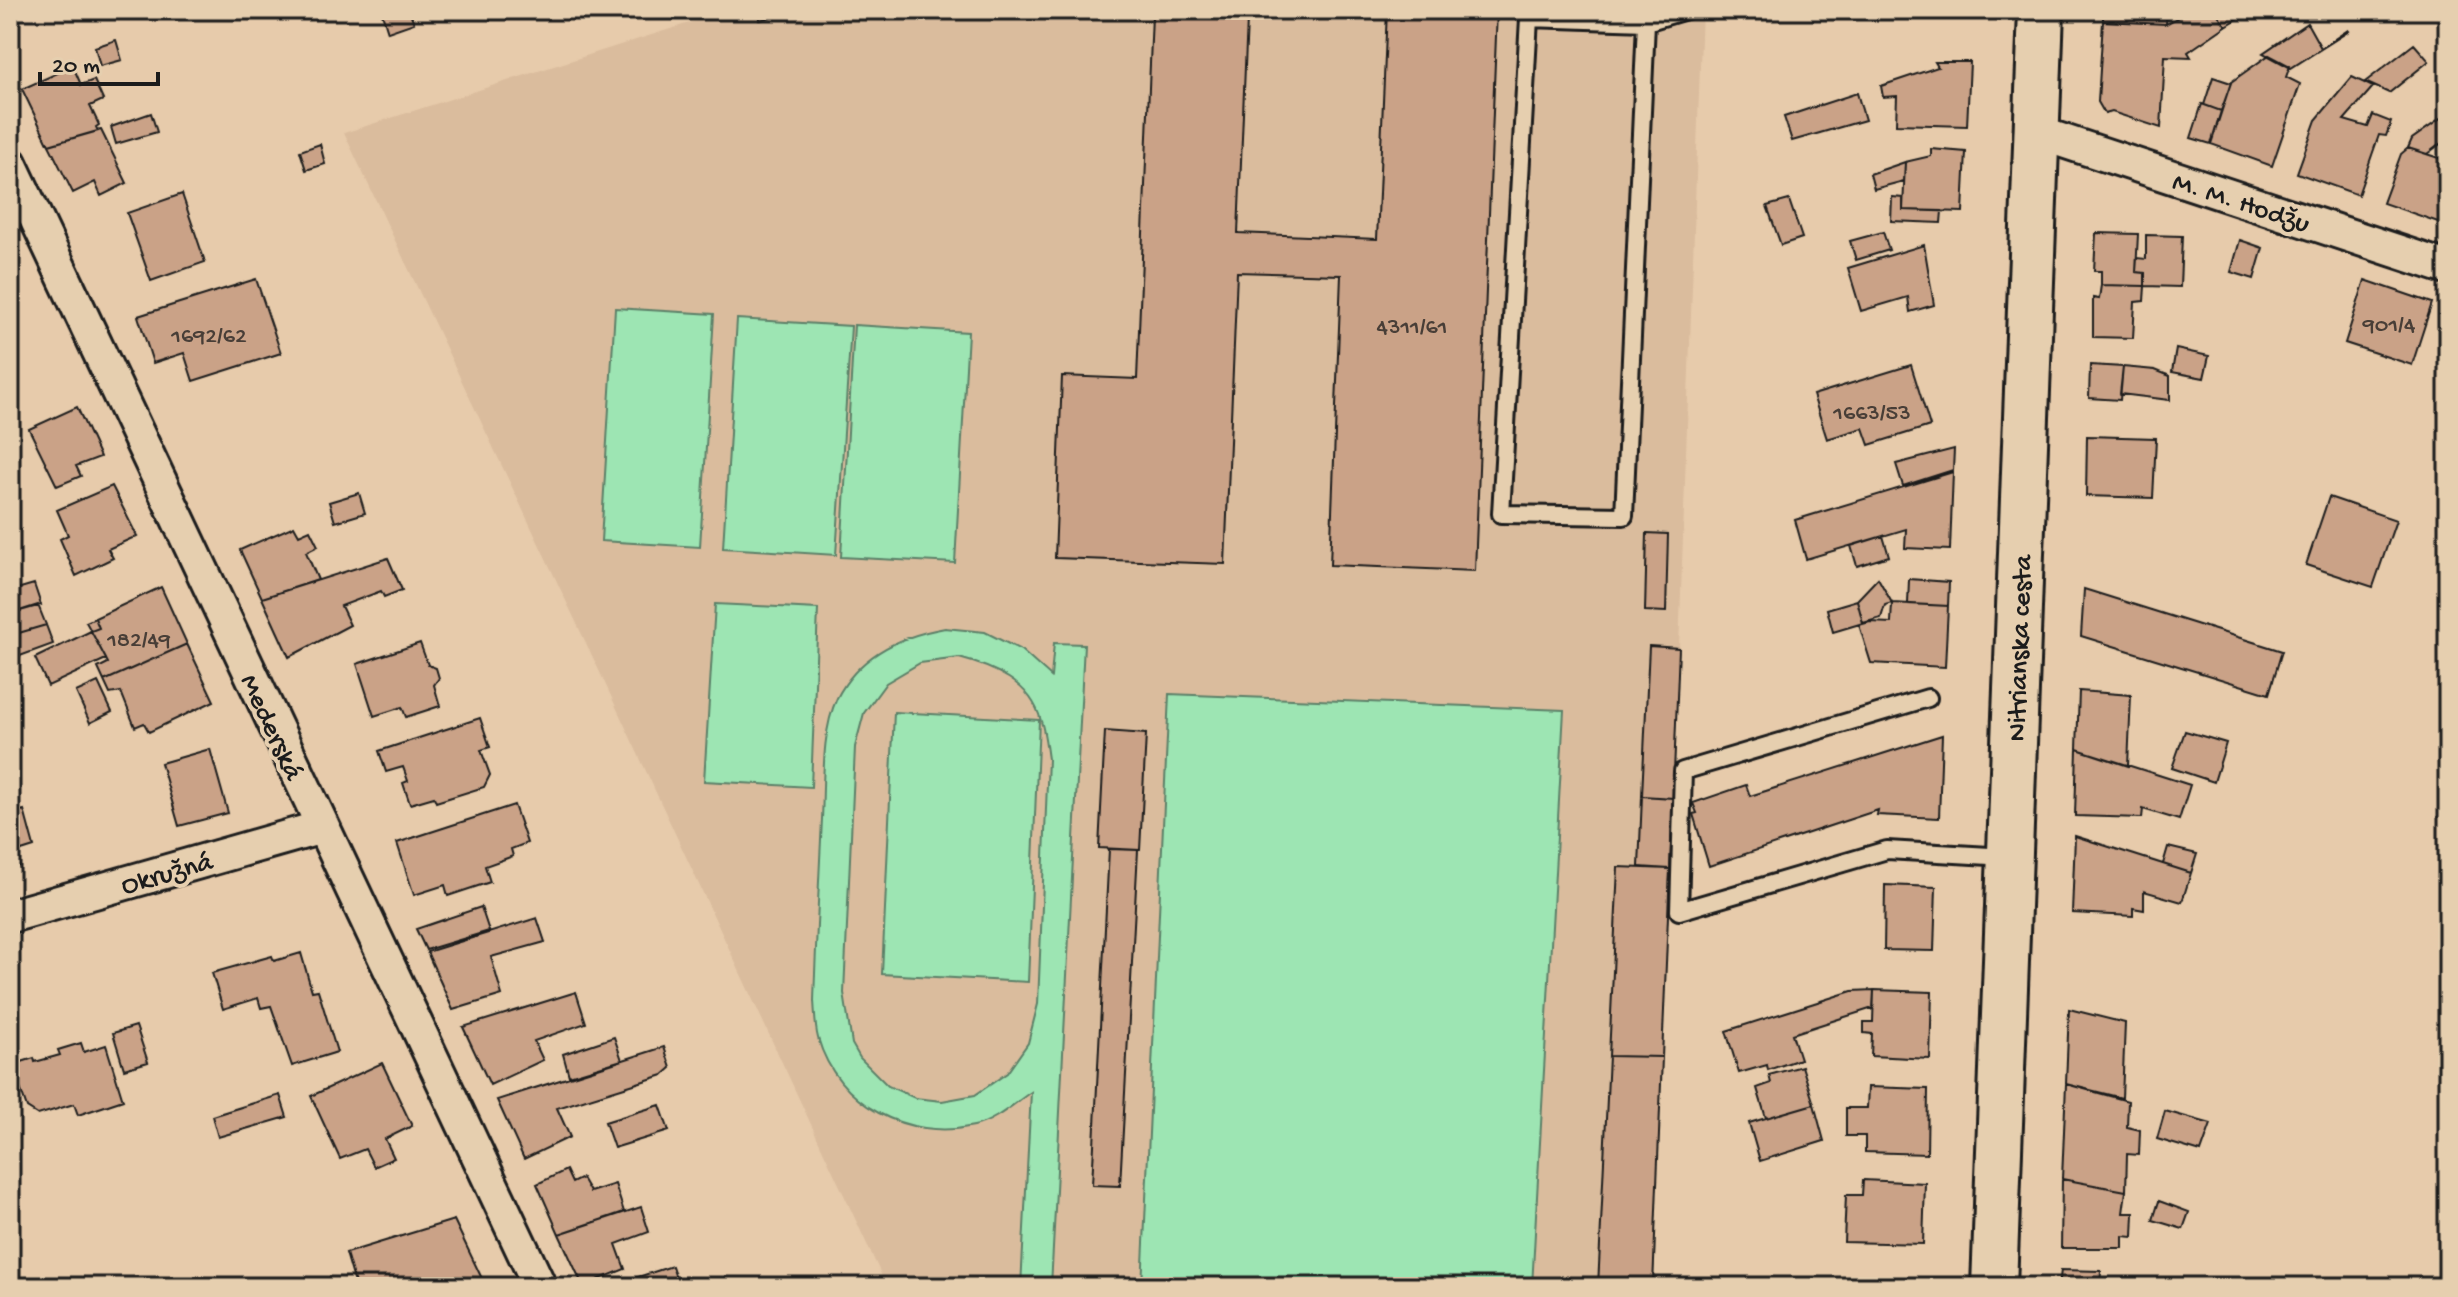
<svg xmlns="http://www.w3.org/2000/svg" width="2458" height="1297" font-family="'Gochi Hand',sans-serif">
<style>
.built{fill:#dabc9d}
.green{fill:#9de5b3;stroke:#5c8068;stroke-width:2;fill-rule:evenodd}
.building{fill:#caa287;stroke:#1c1c1c;stroke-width:2}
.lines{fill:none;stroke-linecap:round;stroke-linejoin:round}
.lane-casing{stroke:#1c1c1c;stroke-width:22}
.street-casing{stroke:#1c1c1c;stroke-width:38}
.secondary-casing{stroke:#1c1c1c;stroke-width:50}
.lane{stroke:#e6cfaf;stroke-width:16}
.street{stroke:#e6cfaf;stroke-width:32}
.secondary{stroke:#e6cfaf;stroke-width:44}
.labels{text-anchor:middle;stroke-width:8;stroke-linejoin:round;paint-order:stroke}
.number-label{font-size:24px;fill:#483e37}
.street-label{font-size:28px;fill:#1c1c1c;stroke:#e6cfaf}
</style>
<rect width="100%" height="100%" fill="#e7cbab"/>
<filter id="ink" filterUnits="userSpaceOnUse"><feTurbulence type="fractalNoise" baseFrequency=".0125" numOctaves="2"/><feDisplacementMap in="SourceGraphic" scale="16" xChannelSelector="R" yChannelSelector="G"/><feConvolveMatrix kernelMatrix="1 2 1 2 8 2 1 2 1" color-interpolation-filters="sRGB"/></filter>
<g filter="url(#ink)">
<!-- built -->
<path class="built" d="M730,10H1702L1679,648L1649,646L1639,867L1618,868L1598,1287H887L596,664L344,133Z"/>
<!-- green -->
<path class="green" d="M615,308L714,314L700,547L601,541Z
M737,319L851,326L836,555L723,548Z
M854,325L968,332L955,563L841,557Z
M715,604L818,609L811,787L704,781Z
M945,628L985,632L1021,650L1051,677L1054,643L1084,644L1051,1287H1021L1031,1092C1013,1104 996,1121 974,1126C908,1141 837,1105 818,1038C815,1027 815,1013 814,1001C816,940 819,880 822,819C824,782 821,732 837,698C859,655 900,636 945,628ZM959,658C993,667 1031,682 1041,721C1045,733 1046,746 1048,759L1038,1004L1028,1043L1007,1073L975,1095L942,1101L915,1098L888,1086L860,1058L852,1044L844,993L855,747L864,713L886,683L920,663Z
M1169,694L1564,710L1532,1287H1142Z
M894,712L1039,720L1028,982L882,974Z"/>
<!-- building -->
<path class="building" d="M381,10H409L414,23L388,32Z
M757,10H778L779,15L760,20Z
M1387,10H1497L1475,571L1330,565L1341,275L1237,272L1225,564L1055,558L1062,376L1137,379L1152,15L1247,19L1238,233L1377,239Z
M2103,10H2167L2166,24L2103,21Z
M2191,10H2215L2226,26L2188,52L2191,57L2165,56L2161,128L2112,112L2105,114L2098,102L2103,21L2166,24Z
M2215,10H2252L2226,26Z
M2307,23L2321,48L2348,30L2349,31L2291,68L2263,53Z
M116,40L122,60L100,66L95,47Z
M2414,44L2429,61L2389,93L2365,82Z
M2269,55L2290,66L2286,77L2300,84L2272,166L2211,144L2231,82Z
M1935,62H1970L1967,126L1896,124L1897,96L1883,97L1881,86L1938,67Z
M73,66L81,85L94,80L103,100L90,106L99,125L96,127L98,131L49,145L22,89Z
M2213,77L2231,83L2221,111L2204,105Z
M2352,77L2373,87L2344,120L2368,127L2373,115L2391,122L2386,136L2379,135L2358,195L2297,173L2316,120Z
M1857,93L1865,120L1792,141L1784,117Z
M2202,104L2221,111L2211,144L2191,138Z
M151,113L157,132L116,144L111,127Z
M2446,115L2448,138L2427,154L2408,148L2412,139Z
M101,130L127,183L101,196L95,182L73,193L49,145Z
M320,144L325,164L306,170L300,151Z
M2408,148L2448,161V205L2441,223L2383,203L2401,154Z
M1931,149L1966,152L1963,212L1903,210L1905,162L1931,156Z
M1905,162L1904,181L1874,189L1870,174Z
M182,194L205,262L151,281L127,213Z
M1892,197L1903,198V210L1942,211L1941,223L1891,221Z
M1789,200L1802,238L1781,245L1767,206Z
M1883,232L1889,250L1856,260L1850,241Z
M2096,233L2138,234L2136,272L2145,273V286L2101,285V271H2094Z
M2146,235L2182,236L2180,287L2145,286V273L2136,272L2137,258L2146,259Z
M2240,240L2263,248L2254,279L2231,272Z
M1924,245L1934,305L1910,312L1908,297L1861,311L1848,268Z
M256,279L281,353L193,381L184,353L153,363L138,316Z
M2365,280L2432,303L2412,365L2345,343Z
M2101,285L2145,286L2144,301L2135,302L2133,338L2093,337V298L2099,299Z
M2176,349L2209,356L2204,378L2172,372Z
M1911,365L1930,426L1869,445L1863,428L1827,439L1813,395Z
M2090,365L2123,367L2120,400L2089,398Z
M2123,367L2155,370L2170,376V400L2120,394Z
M77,407L100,457L76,466L81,476L57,486L29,429Z
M2087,436L2156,438L2153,498L2086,496Z
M1954,449L1953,470L1903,486L1896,464Z
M1953,472L1950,550L1905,548L1906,529L1806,559L1795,520Z
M112,486L137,536L108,549L113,558L76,576L60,539L68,535L57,510Z
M359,493L365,513L335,522L329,502Z
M2329,497L2396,520L2373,587L2306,565Z
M294,526L299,535L310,530L318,546L306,552L318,580L262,598L240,550Z
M1647,533L1668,534L1666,612L1645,611Z
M1883,536L1889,556L1857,566L1851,546Z
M388,558L402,590L384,597L381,591L341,606L350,625L289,657L262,598Z
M1878,578L1892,603L1885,605L1881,618L1863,623L1857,600Z
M1909,579L1949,582L1948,606L1908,604Z
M34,584L41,605L10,614V591Z
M161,587L187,644L104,681L98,668L108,663L91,631L99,628L95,618Z
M2084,589L2282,651L2269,694L2081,636Z
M1857,600L1863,623L1833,632L1827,609Z
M1892,603L1948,606L1945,667L1871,663L1859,625L1870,622L1891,623Z
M38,605L46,625L12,635L10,614Z
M95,618L99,628L91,631L106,659L48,686L35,658L91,631L86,622Z
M46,625L53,644L20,656L12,635Z
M420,643L428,665L436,668L439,678L434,685L440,706L406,717L402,707L374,716L357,664Z
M187,644L214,701L149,732L144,723L135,727L121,692L110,694L104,681Z
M1649,646L1679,648L1673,798L1642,796Z
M98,682L112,712L90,723L76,692Z
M2079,691L2131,695L2128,766L2077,749Z
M480,718L490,747L481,750L490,775L484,787L436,802L434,797L410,804L403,783L408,781L403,767L386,772L379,751Z
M1105,731L1146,734L1140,850L1099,848Z
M2185,731L2226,743L2214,782L2172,768Z
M1942,735L1939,818L1877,815L1878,810L1709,866L1693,814L1697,813L1693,803L1746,785L1750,796Z
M210,749L228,813L179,826L161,763Z
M2077,749L2190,785L2179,820L2143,809L2142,818L2075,816Z
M1642,796L1673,798L1670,869L1639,867Z
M514,805L527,843L511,849L513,856L485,866L490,882L448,896L445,885L414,895L397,843Z
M24,810L34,847L15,853L19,866L10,869V814Z
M2075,836L2191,873L2182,902L2144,891V910L2133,908V916L2072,913Z
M2168,847L2197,854L2191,873L2163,864Z
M1109,849L1138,850L1120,1186L1092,1185Z
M1618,867L1670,869L1662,1057L1609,1056Z
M1885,885L1936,887L1934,951L1884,950Z
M481,907L489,931L426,950L416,929Z
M537,918L545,942L491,957L502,995L453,1010L427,952Z
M301,953L312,991L318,990L337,1052L292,1066L271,1006L261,1008L258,998L223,1009L212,973L272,956L274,961Z
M1874,990L1932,992L1930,1059L1871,1056L1872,1034L1864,1033V1022H1873Z
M1874,990L1873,1008L1792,1034L1800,1059L1768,1070L1767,1065L1739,1073L1726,1031L1852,991Z
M576,992L586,1023L534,1041L543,1060L490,1085L463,1027Z
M2069,1009L2125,1023L2122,1098L2066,1084Z
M136,1026L148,1062L124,1069L113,1033Z
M614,1037L622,1060L569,1076L563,1054Z
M81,1043L84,1052L106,1045L123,1100L78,1115L74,1104L38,1115L27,1108L12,1065L34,1058L35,1062L60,1055L58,1050Z
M664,1047L671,1068L663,1075L557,1108L570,1137L524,1159L497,1100Z
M1609,1056L1662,1057L1653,1287H1598Z
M382,1063L412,1126L385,1139L394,1158L374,1167L365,1149L340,1159L311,1096Z
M1802,1066L1814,1104L1766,1118L1757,1088L1771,1083L1769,1075Z
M2066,1084L2128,1101L2127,1127L2140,1130L2139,1155L2127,1154L2126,1191L2062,1179Z
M1868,1087L1928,1089L1927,1154L1865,1152V1136H1846V1108H1867Z
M280,1095L287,1117L218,1137L212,1116Z
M1814,1104L1824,1141L1760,1161L1749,1123Z
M660,1105L669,1131L614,1148L605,1122Z
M2165,1111L2211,1124L2201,1152L2157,1139Z
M566,1170L572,1183L582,1178L590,1192L615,1184L624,1212L559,1234L537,1184Z
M2062,1179L2126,1191L2123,1213H2134L2133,1237L2123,1236V1248H2061Z
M1863,1180L1925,1183L1923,1244L1844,1242L1846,1195H1862Z
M2159,1201L2189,1212L2183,1229L2153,1220Z
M641,1207L649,1232L616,1244L625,1269L583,1286L559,1234Z
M454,1220L486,1287H428L424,1278L393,1287H356L346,1253Z
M672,1266L679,1287H607Z
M2061,1270L2101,1271L2100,1287H2059Z"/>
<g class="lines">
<defs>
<path id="lane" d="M1646,22L1624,516L1501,514L1529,18L1646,22L1686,10
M1928,698L1683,771L1679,911L1887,850L2007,857"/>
<path id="street" d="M2036,132L2448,268
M10,163L540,1287
M10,916L322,827"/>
<path id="secondary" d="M1994,1287L2041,10"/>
</defs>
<!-- lane casing -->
<use href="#lane" class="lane-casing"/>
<!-- street casing -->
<use href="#street" class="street-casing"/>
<!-- secondary casing -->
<use href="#secondary" class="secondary-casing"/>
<!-- lane -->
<use href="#lane" class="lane"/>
<!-- street -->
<use href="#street" class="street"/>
<!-- secondary -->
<use href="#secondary" class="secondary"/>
</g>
</g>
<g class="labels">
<!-- number labels -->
<g class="number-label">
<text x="2389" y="331">901/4</text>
<text x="1412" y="333">4311/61</text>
<text x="209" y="342">1692/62</text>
<text x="1872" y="419">1663/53</text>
<text x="139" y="646">182/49</text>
</g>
<!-- street labels -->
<g class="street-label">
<text transform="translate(2242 200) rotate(18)" y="10">M. M. Hodžu</text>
<text transform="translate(2017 648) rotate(-88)" y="10">Nitrianska cesta</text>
<text transform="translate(274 726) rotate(65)" y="10">Mederská</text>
<text transform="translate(166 871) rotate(-16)" y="10">Okružná</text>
</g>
</g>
<!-- margin -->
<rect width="2458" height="1297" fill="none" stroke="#e6cfaf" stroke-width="40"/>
<rect x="20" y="20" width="2418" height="1257" fill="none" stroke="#1c1c1c" stroke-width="3" filter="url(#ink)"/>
<!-- scale -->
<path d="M40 72v12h118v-12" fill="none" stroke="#1c1c1c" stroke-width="4"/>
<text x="52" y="72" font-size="24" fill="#1c1c1c" stroke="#e6cfaf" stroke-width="6" paint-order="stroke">20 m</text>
</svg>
